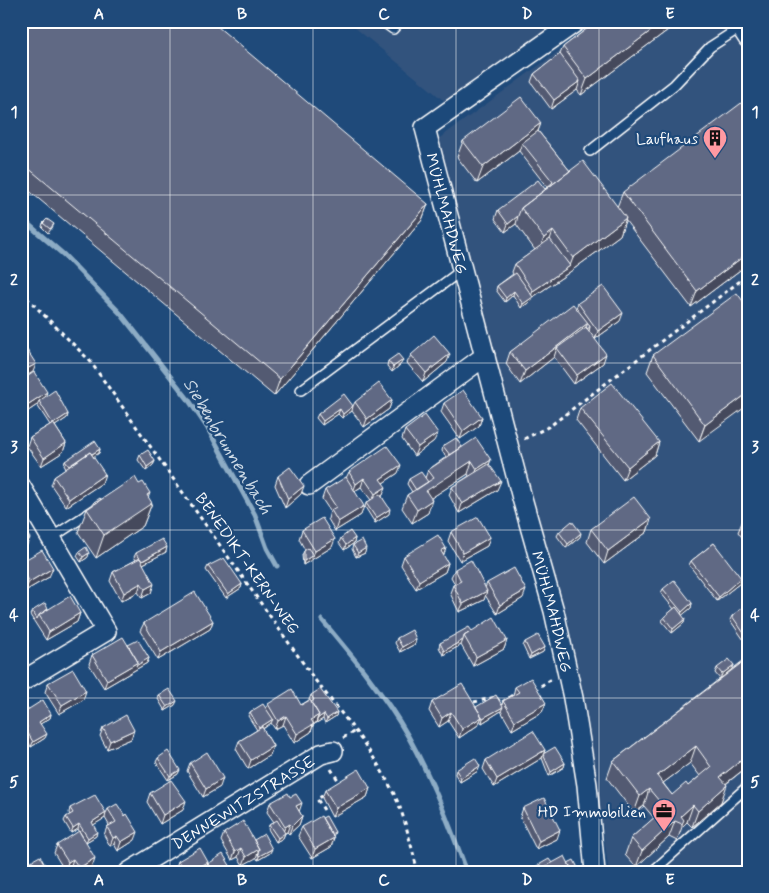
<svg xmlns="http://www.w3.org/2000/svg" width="769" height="893" font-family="Mynerve,sans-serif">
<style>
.built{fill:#33537d}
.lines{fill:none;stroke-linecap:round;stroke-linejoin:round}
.stream{stroke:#8dacc5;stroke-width:5}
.lane-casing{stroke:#fff;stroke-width:12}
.street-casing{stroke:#fff;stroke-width:22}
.path{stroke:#fff;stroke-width:3;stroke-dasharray:4 4;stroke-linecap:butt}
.lane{stroke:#1f4a7a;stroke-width:9}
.street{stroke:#1f4a7a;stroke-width:19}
.wall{fill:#535a72;stroke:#fff;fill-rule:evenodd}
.shaded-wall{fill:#444a5c;stroke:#fff}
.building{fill:#616984;stroke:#fff;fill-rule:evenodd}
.grid{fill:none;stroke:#fff;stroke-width:1;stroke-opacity:0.55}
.labels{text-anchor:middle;stroke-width:4.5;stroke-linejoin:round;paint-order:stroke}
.poi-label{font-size:16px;fill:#fff;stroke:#1f4a7a;text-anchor:end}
.street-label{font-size:16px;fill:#fff;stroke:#1f4a7a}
.water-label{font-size:18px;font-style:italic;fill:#d0dce7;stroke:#1f4a7a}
.neatline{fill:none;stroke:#fff;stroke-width:2}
.grid-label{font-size:16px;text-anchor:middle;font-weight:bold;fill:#fff}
</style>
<rect width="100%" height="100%" fill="#1f4a7a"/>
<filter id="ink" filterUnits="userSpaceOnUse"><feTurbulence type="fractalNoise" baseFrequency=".02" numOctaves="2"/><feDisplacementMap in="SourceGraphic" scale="10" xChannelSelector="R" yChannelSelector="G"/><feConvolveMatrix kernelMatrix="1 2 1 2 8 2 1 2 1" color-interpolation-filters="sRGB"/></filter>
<g filter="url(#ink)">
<!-- built -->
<path class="built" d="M347,21H564L448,104Z
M600,21H748V872H609L588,730L567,616L511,430L437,140Z"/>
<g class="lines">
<!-- stream -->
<path class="stream" d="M21,218L64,255L121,314L188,399L207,427L255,515L267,548L277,566
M322,620C353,657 384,694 408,736C432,779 450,826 467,872"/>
<defs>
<path id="lane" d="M382,21L393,29L400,21
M590,151L674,85L710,47L741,27
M301,390L462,270
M51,538L94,510
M652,872L748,786"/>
<g id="street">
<path id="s1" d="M577,21L425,128L522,498L554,611L573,698L587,785L595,872"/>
<path d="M737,21L748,38"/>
<path d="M309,485L485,356"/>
<path d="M21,487L106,631L21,682"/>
<path id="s2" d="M129,872L321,754L333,751"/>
</g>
</defs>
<!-- lane casing -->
<use href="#lane" class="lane-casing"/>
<!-- street casing -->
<use href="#street" class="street-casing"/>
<!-- path -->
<path class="path" d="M21,292L90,361L315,680C346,719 379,758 399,805C407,826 412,850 418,872
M524,439L550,426L748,275
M534,690L552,679
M474,702L496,697L501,703L514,694
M343,738L355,731
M331,769L340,783
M324,810L317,799L324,795"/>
<!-- lane -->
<use href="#lane" class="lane"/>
<!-- street -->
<use href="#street" class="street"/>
</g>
<!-- wall -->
<path class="wall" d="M21,21L428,204L422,220L274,396L21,184Z
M597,21H680L581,95L577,90L551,109L531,82L534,74L560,54L563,47Z
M541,123L538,131L570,171L617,207L623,192L748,264L691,307L625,220L620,235L567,274L533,297L531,301L521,308L513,295L505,302L496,290L497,286L513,274L512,272L515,264L535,250L516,224L505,232L495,219L498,210L545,189L547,187L519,151L477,183L457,157L463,141Z
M43,223L54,224L52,228L48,233L42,227Z
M578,303L620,321L595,339L603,363L574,384L554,357L520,384L506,364L510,352L576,308Z
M748,308L699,441L647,372L653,355Z
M411,355L447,362L423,382L407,363Z
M388,361L401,364L392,372L387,366Z
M21,381L46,396L68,414L67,418L55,426L66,443L63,452L41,466L27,446L30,437L50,425L37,405L21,416Z
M392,400L389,409L364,427L352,411L342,418L338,414L322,425L316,418L318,414L353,406L355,402Z
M444,403L482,417L479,426L460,439L441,412Z
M580,408L659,442L655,455L623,480L576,420Z
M405,430L434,441L414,456L402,439Z
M443,446L462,447L489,464L497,490L459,513L449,495L452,487L469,476L468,474L431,498L428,513L412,523L402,508L407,495L412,492L407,484L409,479L425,478L428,470L446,457L442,451Z
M100,449L99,453L93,456L102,483L66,507L51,485L54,477L66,469L64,465L65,461Z
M140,455L155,461L153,465L146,471L138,460Z
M349,472L398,473L383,483V495L382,496L389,514L375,523L365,507L366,503L371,500L361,487L355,491L361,515L335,531L328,519L330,511L322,499L325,490L346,478Z
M278,476L301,494L285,508L275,485Z
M101,499L152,503L143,526L96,558L78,532L87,509L92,505L94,502Z
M748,516V545L738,532L743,520Z
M651,519L647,532L604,564L587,542L591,529Z
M302,530L332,547L303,565L302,555L304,551L305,550L299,539Z
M451,532L490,537L487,546L460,561L448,541Z
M559,532L580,537L566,548L557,536Z
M341,538H355L354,543L344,550L339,543Z
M714,543L740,583L717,601L689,565L691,561Z
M353,545L365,553L356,557L352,549Z
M446,548L443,556L448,563L445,572L416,589L401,565L404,556Z
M79,552L88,557L81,562L77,556Z
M166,552L143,564L151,593L142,598L138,592L121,601L110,581L113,572L136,560L134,557L136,553Z
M21,562L49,577L25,591L21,584Z
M208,566L242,584L241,588L226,598L206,570Z
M455,569L485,588L487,583L523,598L497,614L485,595L484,600L459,612L450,593L453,585L455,584L451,577Z
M663,589L692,603L691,608L682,615L684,623L672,633L662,621L664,617L674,609L661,593Z
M48,609L80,613L77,622L46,640L30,615L32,611Z
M732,616H747L748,617V646L730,620Z
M213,621L210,629L158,660L140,631L144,623Z
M472,631L507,640L504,649L473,666L461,645L443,655L439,647L440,643Z
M397,638L415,644L400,652L395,643Z
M525,642L545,647L543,652L529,659L523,646Z
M128,645L149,658L147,663L104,688L89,664L92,655Z
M748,657V766L726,784L721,802L692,827L687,822L682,827L677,841L669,837L636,867L625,855L631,838L654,818L644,806L634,813L607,778L613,761ZM690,763L700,776L688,786L672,795L663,783Z
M734,665L732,669L720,679L715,673L717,668Z
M48,683L83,700L59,714L45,692Z
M515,687L546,703L542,712L512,730L501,711L482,723L480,720L478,725L459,738L448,721L439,727L429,711L432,702L476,708L502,705L503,701L513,696Z
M159,695L175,705L165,711L158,699Z
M311,695L337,712L336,716L325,723L323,719L313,725L311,732L294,743L283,725L275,729L271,723L263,729L273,746L270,755L248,769L236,749L239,741L257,730L248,716L250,712L266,708L268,704L301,705L309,700Z
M21,714H51L50,718L40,724L45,738L31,747L24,735V736Z
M103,728L131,739L107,749L100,736Z
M545,750L542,758L494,787L483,769L486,760Z
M543,754L565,763L564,767L549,776L542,758Z
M158,758L178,774L168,780L156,762Z
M190,763L220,787L203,797L187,771Z
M456,770L478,771L460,782L455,774Z
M370,788L367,797L332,817L322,798L325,790Z
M150,793L183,810L160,824L147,802Z
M270,803L299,811L302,816L299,825L289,834L287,832L285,833L283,838L276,842L268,829L269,825L274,822L267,812Z
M70,808L106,813L108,809L135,840L118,851L114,844L110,846L104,835L107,827L109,825L105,818L93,825L96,836L86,842L78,829L71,833L64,821L66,817L70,815L69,813Z
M523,808L557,839L536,849L520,817Z
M322,818L335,832L333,837L331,847L312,858L298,836L302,827Z
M224,833L254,840L270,853L258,860L256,857L243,865L238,857L232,860L221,841Z
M57,845L92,867L84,872H73L70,868L65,871L54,853Z
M31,861L45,865L43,871L44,872H29L28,870Z
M178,861L208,862L206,868L208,872H176L175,870Z
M208,864L234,872H209L207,868Z"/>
<!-- shaded-wall -->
<path class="shaded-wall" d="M664,21H680L581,95L587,79Z
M580,81L577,90L551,109L554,100Z
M541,123L535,139L522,143L519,151L477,183L483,167Z
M428,204L422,220L274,396L280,379Z
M518,216L516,224L505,232L508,224Z
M626,218L620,235L567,274L533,297L531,301L521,308L523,304L530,299L533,291L570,266L573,258Z
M553,231L547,248L538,254L544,238Z
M748,253V264L691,307L697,291Z
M514,291L513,295L505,302L506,298Z
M623,313L620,321L595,339L598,331Z
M588,323L590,327L589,331L557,348L554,357L520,384L525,371Z
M450,354L447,362L423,382L426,373Z
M606,354L603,363L574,384L577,375Z
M403,360L401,364L392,372L393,367Z
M36,364L33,372L21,379V372Z
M47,392L44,401H39L37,405L21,416V409Z
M748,393V405L699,441L705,425Z
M392,400L389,409L364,427L367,419Z
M353,406L352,411L342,418L343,414Z
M340,409L338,414L322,425L323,421Z
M68,414L67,418L52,428L53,424Z
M482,417L479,426L460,439L463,431Z
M438,433L434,441L414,456L418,447Z
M659,442L655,455L623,480L628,467Z
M66,443L63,452L41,466L44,458Z
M100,449L99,453L69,473L70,469Z
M491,460L486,472L473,481L477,469Z
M155,461L153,465L146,471L147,467Z
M472,461L468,474L422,504L418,494Z
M401,465L398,473L377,487L380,479Z
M105,474L102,483L66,507L69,499Z
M364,478L361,487L353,492L356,484Z
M501,481L497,490L459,513L462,504Z
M304,486L301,494L285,508L288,499Z
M386,487L383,495L372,502L375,494Z
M150,493L145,506L152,503L143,526L96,558L104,535L147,495Z
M432,500L428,513L412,523L417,510Z
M364,506L361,515L335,531L338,522Z
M390,509L389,514L375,523L376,518Z
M651,519L647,532L604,564L608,551Z
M581,533L580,537L566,548L568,544Z
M490,537L487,546L460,561L463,553Z
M30,538L26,547L21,550V544Z
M355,538L354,543L344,550L346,545Z
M335,539L332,547L303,565L304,561L313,555L315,551Z
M167,547L166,552L139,566L141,562Z
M366,548L365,553L356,557L358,553Z
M446,548L443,557L441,551Z
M89,553L88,557L81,562L83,557Z
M448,563L445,572L416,589L419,581Z
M53,568L49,577L25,591L29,582Z
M741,578L740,583L717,601L719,597Z
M141,583L138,592L121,601L124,593Z
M154,584L151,593L142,598L145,589Z
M242,584L241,588L226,598L228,594Z
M526,590L523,598L497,614L500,605Z
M487,591L484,600L459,612L463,604Z
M692,603L691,608L680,617L682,612Z
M80,613L77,622L46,640L49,632Z
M685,619L684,623L672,633L673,629Z
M213,621L210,629L158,660L161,652Z
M416,639L415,644L400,652L402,647Z
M463,640L461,645L443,655L444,651Z
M507,640L504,649L473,666L476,657Z
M545,647L543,652L529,659L531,655Z
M149,658L147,663L104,688L107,680L138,662Z
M734,665L732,669L720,679L722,674Z
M86,691L83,700L59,714L62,705Z
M177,701L175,705L165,711L167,707Z
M546,703L542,712L512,730L515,721Z
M503,707L501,711L482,723L483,718Z
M337,712L336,716L325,723L327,719Z
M451,712L448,721L439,727L442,718Z
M51,714L50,718L37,726L39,722Z
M324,714L323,719L316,723L317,719Z
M319,715L316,723L313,725L311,732L294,743L297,734L311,720Z
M286,716L283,725L275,729L278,721Z
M482,717L478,725L459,738L462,729Z
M273,719L271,723L258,732L259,728Z
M27,727L24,736L21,737V731Z
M134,730L131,739L107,749L110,741Z
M47,734L45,738L31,747L33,742Z
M273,746L270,755L248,769L251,760Z
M696,746L690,763L651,792L657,776Z
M545,750L542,758L494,787L497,779Z
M748,755V766L714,793L720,777Z
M565,763L564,767L549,776L551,772Z
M480,766L478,771L460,782L461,778Z
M180,770L178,774L168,780L170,776Z
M223,778L220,787L203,797L206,789Z
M727,785L721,802L692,827L698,811Z
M370,788L367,797L332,817L336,808Z
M649,789L644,806L634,813L640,796Z
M186,801L183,810L160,824L163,815Z
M302,803L299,812L296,806Z
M693,805L687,822L682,827V824L681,816Z
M106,813L105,818L90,827L92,822Z
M302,816L299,825L289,834L292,826Z
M675,821L669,837L636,867L642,851Z
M79,824L78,829L71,833L73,828Z
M290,824L287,832L285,833L283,838L276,842L278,838L282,835L285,827Z
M560,830L557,839L536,849L539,841Z
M97,832L96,836L86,842L88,838Z
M138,832L135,840L118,851L121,842Z
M117,836L114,844L110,846L113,838Z
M334,838L331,847L312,858L315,849Z
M241,848L238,857L232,860L235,852Z
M259,849L256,858L243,865L246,857Z
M272,849L270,853L258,860L259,856Z
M95,858L92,867L84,872H78L79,868Z
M73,859L70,868L65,871L68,862Z
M208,862L205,871L203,865Z
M45,865L43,872L41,867Z"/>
<!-- building -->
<path class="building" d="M21,21H211L428,204L280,379L21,162Z
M597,21H664L587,79L563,47Z
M560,54L580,81L554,100L534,74Z
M521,97L541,123L483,167L463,141Z
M748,98V253L697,291L623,192Z
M538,131L570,171L521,208L518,216L508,224L498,210L538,180L545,189L553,182L522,143Z
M583,161L626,218L573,258L553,231L544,238L521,208Z
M47,219L54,224L50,229L43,223Z
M550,239L570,266L533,291L515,264Z
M516,273L533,297L523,304L514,291L506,298L497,286Z
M603,286L623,313L598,331L578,303Z
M737,293L748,308V393L705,425L653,355Z
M573,304L588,323L525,371L510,352Z
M588,323L590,327L587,329L586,327Z
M586,327L606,354L577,375L557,348Z
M434,335L450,354L426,373L411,355Z
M27,350L36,364L21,372V354Z
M398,354L403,360L393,367L388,361Z
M34,372L47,392L21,409V381Z
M379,383L392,400L367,419L355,402Z
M612,383L659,442L628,467L580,408Z
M55,390L68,414L53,424L39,401Z
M463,390L482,417L463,431L444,403Z
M344,394L353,406L343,414L340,409L323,421L318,414Z
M425,415L438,433L418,447L405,430Z
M53,423L66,443L44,458L30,437Z
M456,438L462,447L450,455L443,446Z
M476,438L491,460L477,469L472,461L426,491L432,500L417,510L407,495L434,478L428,470Z
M95,441L100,449L92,454L90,452L69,466L65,461Z
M387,446L401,465L380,479L386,487L375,494L364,478L356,484L349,472Z
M148,450L155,461L147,467L140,455Z
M90,452L105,474L69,499L54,477Z
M489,464L501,481L462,504L452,487Z
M290,467L304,486L288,499L278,476Z
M421,472L428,482L416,490L409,479Z
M135,477L139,484L143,482L148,490L150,493L147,495L152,503L104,535L87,509Z
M346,477L364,506L338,522L331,510L336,507L325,490Z
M380,494L390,509L376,518L366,503Z
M634,497L651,519L608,551L591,529Z
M100,498L101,499L95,504L94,502Z
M748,516V527L743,520Z
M478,517L490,537L463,553L451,532Z
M322,518L335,539L315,551L302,530Z
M572,521L581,533L568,544L559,532Z
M21,526L30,538L21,544Z
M350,531L355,538L346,545L341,538Z
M438,535L446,548L441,551L448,563L419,581L404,556Z
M162,539L167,547L142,561L136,553Z
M362,540L366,548L358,553L353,545Z
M714,543L741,578L719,597L691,561Z
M86,547L89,553L83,557L79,552Z
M308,548L313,555L304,561V551Z
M42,550L53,568L29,582L21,570V562Z
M140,558L154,584L145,589L141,583L124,593L113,572Z
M224,558L242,584L228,594L208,566Z
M471,560L487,591L463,604L453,585L461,581L455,569Z
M514,568L526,590L500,605L487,583Z
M674,580L692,603L682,612L663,589Z
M195,592L213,621L161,652L144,623Z
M70,596L80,613L49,632L39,615Z
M45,603L48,609L39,615L37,619L32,611Z
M748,603V613L746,614L748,617V639L732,616Z
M676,607L685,619L673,629L664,617Z
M494,617L507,640L476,657L464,636Z
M469,627L472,631L464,636L463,640L444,651L440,643Z
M412,630L416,639L402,647L397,638Z
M538,635L545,647L531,655L525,642Z
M123,637L138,662L107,680L92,655Z
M138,640L149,658L136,666L138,662L128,645Z
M748,658V755L720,777L727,785L698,811L693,805L681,816L684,820L682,824L675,821L642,851L631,838L665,808L649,789L640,796L613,761ZM696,746L711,767L688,786L686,783L672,795L657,776Z
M729,659L734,665L722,674L717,668Z
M73,669L86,691L62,705L48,683Z
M531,678L546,703L515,721L503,701L519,692L515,687Z
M462,684L482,717L462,729L451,712L442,718L432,702Z
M169,689L177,701L167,707L159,695Z
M292,689L301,705L310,700L319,715L311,720L314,724L297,734L286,716L278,721L268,704Z
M320,689L337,712L327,719L324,714L317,719L319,715L311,702L314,700L311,695Z
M496,695L503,707L483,718L476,707Z
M43,700L51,714L39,722L47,734L33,742L26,730L27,727L21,718V714Z
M263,704L273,719L259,728L250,712Z
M126,715L134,730L110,741L103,728Z
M21,718L27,727L21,731Z
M262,727L273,746L251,760L239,741Z
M533,731L545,750L497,779L486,760Z
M555,747L565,763L551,772L543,754Z
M168,751L180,770L170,776L158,758Z
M207,752L223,778L206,789L190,763Z
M475,758L480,766L461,778L456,770Z
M359,769L370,788L336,808L325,790Z
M171,780L186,801L163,815L150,793Z
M288,793L290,797L296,794L302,803L296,806L302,816L292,826L290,824L285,827L270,803Z
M95,795L106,813L92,822L97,832L88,838L79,824L73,828L66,817L73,813L70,808Z
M544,798L560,830L539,841L523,808Z
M117,804L125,816L127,814L138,832L121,842L117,836L113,838L107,827L116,822L108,809Z
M321,816L334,838L315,849L302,827Z
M326,816L335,832L331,834L322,818Z
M277,820L285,833L278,838L269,825Z
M243,821L259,849L246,857L241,848L235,852L224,833Z
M79,831L95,858L79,868L73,859L68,862L57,845Z
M264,834L272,849L259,856L258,853L259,849L254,840Z
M200,848L208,862L203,865L208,872H185L178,861Z
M223,854L234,872H213L208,864Z
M40,856L45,865L41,867L44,872H31L36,869L31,861Z
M565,856L573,872H545L543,868Z
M549,859L552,863L543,868L542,872H528V871Z
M574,860L580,872H573L568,863Z"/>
</g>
<!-- grid -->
<path class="grid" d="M170,21V872M313,21V872M456,21V872M599,21V872M21,195H748M21,363H748M21,530H748M21,698H748"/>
<!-- icons -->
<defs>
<symbol id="building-pin" viewBox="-11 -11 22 30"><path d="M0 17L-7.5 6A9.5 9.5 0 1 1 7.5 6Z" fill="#ff9aa2" stroke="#1f4a7a"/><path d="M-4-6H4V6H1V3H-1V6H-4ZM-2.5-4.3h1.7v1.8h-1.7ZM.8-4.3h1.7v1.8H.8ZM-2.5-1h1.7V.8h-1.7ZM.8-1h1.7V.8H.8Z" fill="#111"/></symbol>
<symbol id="office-pin" viewBox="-11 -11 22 30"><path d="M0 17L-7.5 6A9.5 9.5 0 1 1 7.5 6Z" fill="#ff9aa2" stroke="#1f4a7a"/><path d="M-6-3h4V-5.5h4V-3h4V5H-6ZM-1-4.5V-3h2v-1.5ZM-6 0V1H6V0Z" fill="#111"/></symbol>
</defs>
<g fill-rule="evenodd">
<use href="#building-pin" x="701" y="124" width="28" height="38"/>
<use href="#office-pin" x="650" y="797" width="28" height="38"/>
</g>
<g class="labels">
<!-- poi labels -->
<g class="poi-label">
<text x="698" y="144">Laufhaus</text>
<text x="646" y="817">HD Immobilien</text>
</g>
<!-- street labels -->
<g class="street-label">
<text dy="6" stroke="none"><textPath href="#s1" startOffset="274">MÜHLMAHDWEG</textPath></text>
<text transform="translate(248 563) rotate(55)" y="6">BENEDIKT-KERN-WEG</text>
<text dy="6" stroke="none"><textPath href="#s1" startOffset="686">MÜHLMAHDWEG</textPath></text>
<text dy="6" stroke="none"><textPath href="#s2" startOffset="134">DENNEWITZSTRASSE</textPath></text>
</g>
<!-- water labels -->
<g class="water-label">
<text transform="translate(228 446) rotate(59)" y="6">Siebenbrunnenbach</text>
</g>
</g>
<!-- margin -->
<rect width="769" height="893" fill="none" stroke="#1f4a7a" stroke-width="55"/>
<rect x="28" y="28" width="714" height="838" class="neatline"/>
<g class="grid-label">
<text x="99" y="19">A</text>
<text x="242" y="19">B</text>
<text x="384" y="19">C</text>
<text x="527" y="19">D</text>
<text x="670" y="19">E</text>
<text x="14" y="117">1</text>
<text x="755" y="117">1</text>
<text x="14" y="285">2</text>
<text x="755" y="285">2</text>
<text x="14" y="452">3</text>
<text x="755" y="452">3</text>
<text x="14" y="620">4</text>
<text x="755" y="620">4</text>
<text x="14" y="787">5</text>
<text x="755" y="787">5</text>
<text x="99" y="885">A</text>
<text x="242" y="885">B</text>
<text x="384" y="885">C</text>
<text x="527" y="885">D</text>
<text x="670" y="885">E</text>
</g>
</svg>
